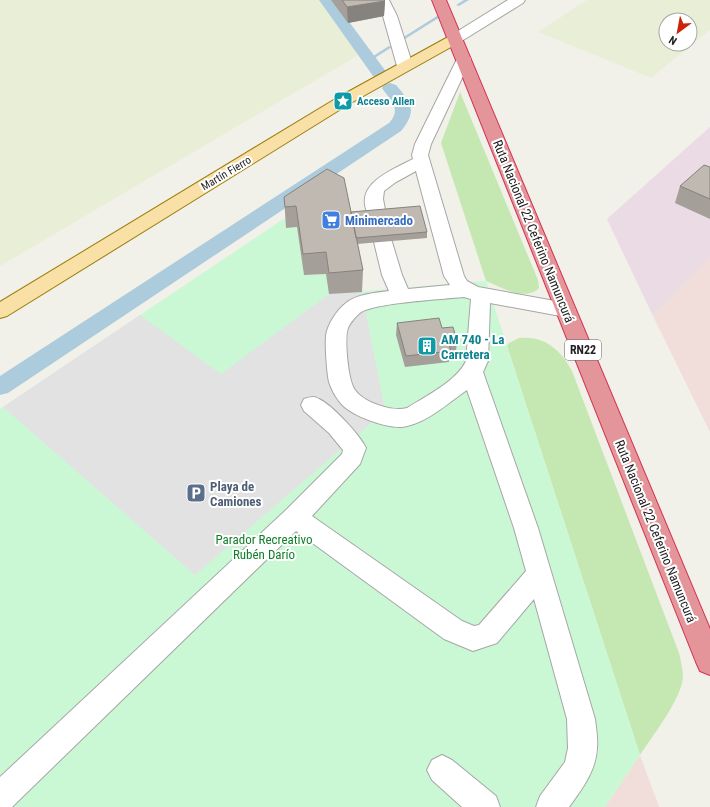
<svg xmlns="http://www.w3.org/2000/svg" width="710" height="807" font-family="'Roboto Condensed',sans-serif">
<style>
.commercial{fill:#f1deda}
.industrial{fill:#eadbe5}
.farmland{fill:#e9efd6;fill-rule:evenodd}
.grass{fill:#c5e8b2}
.park{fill:#caf8d4}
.parking{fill:#e2e2e2}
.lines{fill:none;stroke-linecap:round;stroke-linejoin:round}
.stream{fill:#accbdd;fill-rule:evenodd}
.canal{fill:#accbdd;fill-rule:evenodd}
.minor-casing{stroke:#a6a6a6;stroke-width:2}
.major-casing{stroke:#997c07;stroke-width:2}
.highway-casing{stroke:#d43153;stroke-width:2}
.minor{fill:#fff;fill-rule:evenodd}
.major{fill:#f8e0a7;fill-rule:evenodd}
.highway{fill:#e49599;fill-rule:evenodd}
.wall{fill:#a49f99}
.shaded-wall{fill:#86827d}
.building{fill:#bfb9b2;stroke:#86827d}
.labels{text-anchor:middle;stroke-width:4;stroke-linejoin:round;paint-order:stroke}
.far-culture-label{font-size:11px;font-weight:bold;fill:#0d838f;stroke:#fff;text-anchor:start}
.far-street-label{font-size:11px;fill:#222;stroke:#fff}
.shield{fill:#fff;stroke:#646464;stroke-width:1}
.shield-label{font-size:12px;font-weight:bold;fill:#222}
.shop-label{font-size:13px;font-weight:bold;fill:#366cbe;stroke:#fff;text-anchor:start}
.street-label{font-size:13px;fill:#222;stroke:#fff}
.culture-label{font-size:13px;font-weight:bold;fill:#0d838f;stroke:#fff;text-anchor:start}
.service-label{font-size:13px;font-weight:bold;fill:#4e5e75;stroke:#fff;text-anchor:start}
.park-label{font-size:13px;fill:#117e29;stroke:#fff}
</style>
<rect width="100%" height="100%" fill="#f1f0e9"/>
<!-- commercial -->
<path class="commercial" d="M710,257V432L653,316Z
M640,755L659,807H605Z"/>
<!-- industrial -->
<path class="industrial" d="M710,127V257L653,316L607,219Z"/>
<!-- farmland -->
<path class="farmland" d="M0,0H331L367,50L0,266Z
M587,0H710V30L651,78L538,32ZM666,20H690V44H666Z"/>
<!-- grass -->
<path class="grass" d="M460,92L538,280L539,288C525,302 501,287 486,281L441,143Z
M519,338C545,336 560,349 572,371L679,653C681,661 683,670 683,678C680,701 653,735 640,755L507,346L509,343Z"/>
<!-- park -->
<path class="park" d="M285,218L287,228L297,227L304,275L326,274L330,294L486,281L640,755L605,807H0V409Z"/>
<!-- parking -->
<path class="parking" d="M362,292L385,411L195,575L3,407L140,315L221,374L329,294Z"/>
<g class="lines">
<!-- stream -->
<path class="stream" d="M464,0H469L459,6L456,5Z
M437,16L440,17L405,39L402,38Z
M389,46L392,47L370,61L367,60Z"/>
<!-- canal -->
<path class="canal" d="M319,0H333L387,73L385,76L379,78L373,76Z
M390,83L396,85C411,103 418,110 401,131L8,393L0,395V376L389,123C402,109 391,101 382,88L384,85Z"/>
<defs>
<path id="minor" d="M375,0H389L397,16L413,66L410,69L405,71L400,69L397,66L383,16Z
M508,0H525L523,3L460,42L455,43L450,42L448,39L450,36Z
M464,55L469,56L471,59L431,144L428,155L464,276L467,281L478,287L566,303L573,305L576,310L573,315L566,317L490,303L488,361L483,372L538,528L595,719C596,728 598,738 597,748C596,771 582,789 569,807H536L540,796L565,762L568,748L567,719L534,599L497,643L473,651L444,639L296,531L12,807H0V777L286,510L342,454L343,450L329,433L304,411L301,405L304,399C310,397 314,396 319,399C332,405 360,435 366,448L360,464L312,516L462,621L474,626L479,625L526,571L514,528L467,390C448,403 426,424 402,427C385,428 348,415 339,401C335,396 331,388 329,382C327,373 325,346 326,336C327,325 337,310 346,303C357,294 375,293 389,291L382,275L374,242L376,238L383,236L390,238L392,242L402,275L408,289L450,285L444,276L416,171L396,182L384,191L383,199L386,215L383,219L377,221L371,219C349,186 390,171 413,159L412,155L415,144L457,59L459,56ZM464,297L471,299L466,361C457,381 426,396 407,408C393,412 364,403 355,390C348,381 344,338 348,328C350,323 356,316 360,313C372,303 444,299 464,297Z
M442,755L452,760L496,796L500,807H462L432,780L427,770L432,760Z"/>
<path id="major" d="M455,35L460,36L462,39L460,42L349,104L7,316L0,318V302L337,98L450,36Z"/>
<path id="highway" d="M432,0H446L710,629V675L700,671L696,662Z"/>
</defs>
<!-- minor casing -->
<use href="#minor" class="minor-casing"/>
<!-- major casing -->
<use href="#major" class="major-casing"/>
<!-- highway casing -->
<use href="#highway" class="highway-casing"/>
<!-- minor -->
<use href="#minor" class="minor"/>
<!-- major -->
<use href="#major" class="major"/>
<!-- highway -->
<use href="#highway" class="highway"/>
</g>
<!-- wall -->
<path class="wall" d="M331,0H384L385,1L384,16L348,23Z
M710,167V219L675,203L680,186Z
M284,197L351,212L427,232V238L357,244L363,270L362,292L329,294L326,274L304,275L297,227L286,228Z
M397,323L442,328L457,341L456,352L450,353L449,362L405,367L396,335Z"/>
<!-- shaded-wall -->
<path class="shaded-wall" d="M385,1L384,16L348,23L347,7Z"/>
<!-- building -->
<path class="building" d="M342,0H384L385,1L347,7Z
M704,165L710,167V199L680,186Z
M327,169L344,178L363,270L329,273L326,252L303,254L296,206L285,207L284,197Z
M420,206L427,232L356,238L351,212Z
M439,318L442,328L453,327L457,341L448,342L451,351L406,356L397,323Z"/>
<!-- icons -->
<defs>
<symbol id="sight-square" viewBox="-11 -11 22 22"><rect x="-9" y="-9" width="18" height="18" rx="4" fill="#0f9aa8" stroke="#fff"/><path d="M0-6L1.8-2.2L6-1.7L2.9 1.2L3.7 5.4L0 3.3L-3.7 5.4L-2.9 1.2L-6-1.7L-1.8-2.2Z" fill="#fff"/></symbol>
<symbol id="supermarket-square" viewBox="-11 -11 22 22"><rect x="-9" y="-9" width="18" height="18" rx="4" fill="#3f7fe0" stroke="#fff"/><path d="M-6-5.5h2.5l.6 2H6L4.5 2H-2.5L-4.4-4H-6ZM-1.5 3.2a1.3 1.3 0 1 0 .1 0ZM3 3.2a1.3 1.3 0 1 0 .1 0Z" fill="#fff"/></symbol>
<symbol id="building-square" viewBox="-11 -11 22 22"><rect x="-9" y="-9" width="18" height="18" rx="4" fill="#0f9aa8" stroke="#fff"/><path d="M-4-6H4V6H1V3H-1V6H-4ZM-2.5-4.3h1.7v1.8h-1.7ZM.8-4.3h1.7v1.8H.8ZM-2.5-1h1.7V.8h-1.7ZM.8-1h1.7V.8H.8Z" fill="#fff"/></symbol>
<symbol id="parking-square" viewBox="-11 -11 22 22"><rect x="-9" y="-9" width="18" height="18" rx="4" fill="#5c6f8a" stroke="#fff"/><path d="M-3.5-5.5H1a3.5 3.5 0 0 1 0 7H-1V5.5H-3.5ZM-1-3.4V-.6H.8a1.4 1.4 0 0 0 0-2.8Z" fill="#fff"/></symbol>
</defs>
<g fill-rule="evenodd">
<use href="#sight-square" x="332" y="90" width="22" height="22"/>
<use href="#supermarket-square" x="320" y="209" width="22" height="22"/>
<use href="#building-square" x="416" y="335" width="22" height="22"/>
<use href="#parking-square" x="185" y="482" width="22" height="22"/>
</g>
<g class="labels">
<!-- far-culture labels -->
<g class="far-culture-label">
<text x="357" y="105">Acceso Allen</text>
</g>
<!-- far-street labels -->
<g class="far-street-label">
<text transform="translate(226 173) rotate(-31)" y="4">Martín Fierro</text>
</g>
<!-- shield labels -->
<rect class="shield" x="565" y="340" width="36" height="20" rx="3"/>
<g class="shield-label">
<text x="583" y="354">RN22</text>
</g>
<!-- shop labels -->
<g class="shop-label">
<text x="345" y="225">Minimercado</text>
</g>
<!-- street labels -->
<g class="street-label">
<text transform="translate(534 231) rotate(68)" y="5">Ruta Nacional 22 Ceferino Namuncurá</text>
<text transform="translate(656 531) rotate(68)" y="5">Ruta Nacional 22 Ceferino Namuncurá</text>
</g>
<!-- culture labels -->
<g class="culture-label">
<text x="441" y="344">AM 740 - La<tspan x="441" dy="15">Carretera</tspan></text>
</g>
<!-- service labels -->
<g class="service-label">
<text x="210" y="491">Playa de<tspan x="210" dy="15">Camiones</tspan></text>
</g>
<!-- park labels -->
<g class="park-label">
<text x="264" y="544">Parador Recreativo<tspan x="264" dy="15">Rubén Darío</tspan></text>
</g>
</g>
<!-- north arrow -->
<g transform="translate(678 32) rotate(212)"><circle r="19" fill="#ffffff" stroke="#a7a7a7"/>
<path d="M0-3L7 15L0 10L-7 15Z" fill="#ca2309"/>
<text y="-6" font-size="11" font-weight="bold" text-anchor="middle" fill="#222222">N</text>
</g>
</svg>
